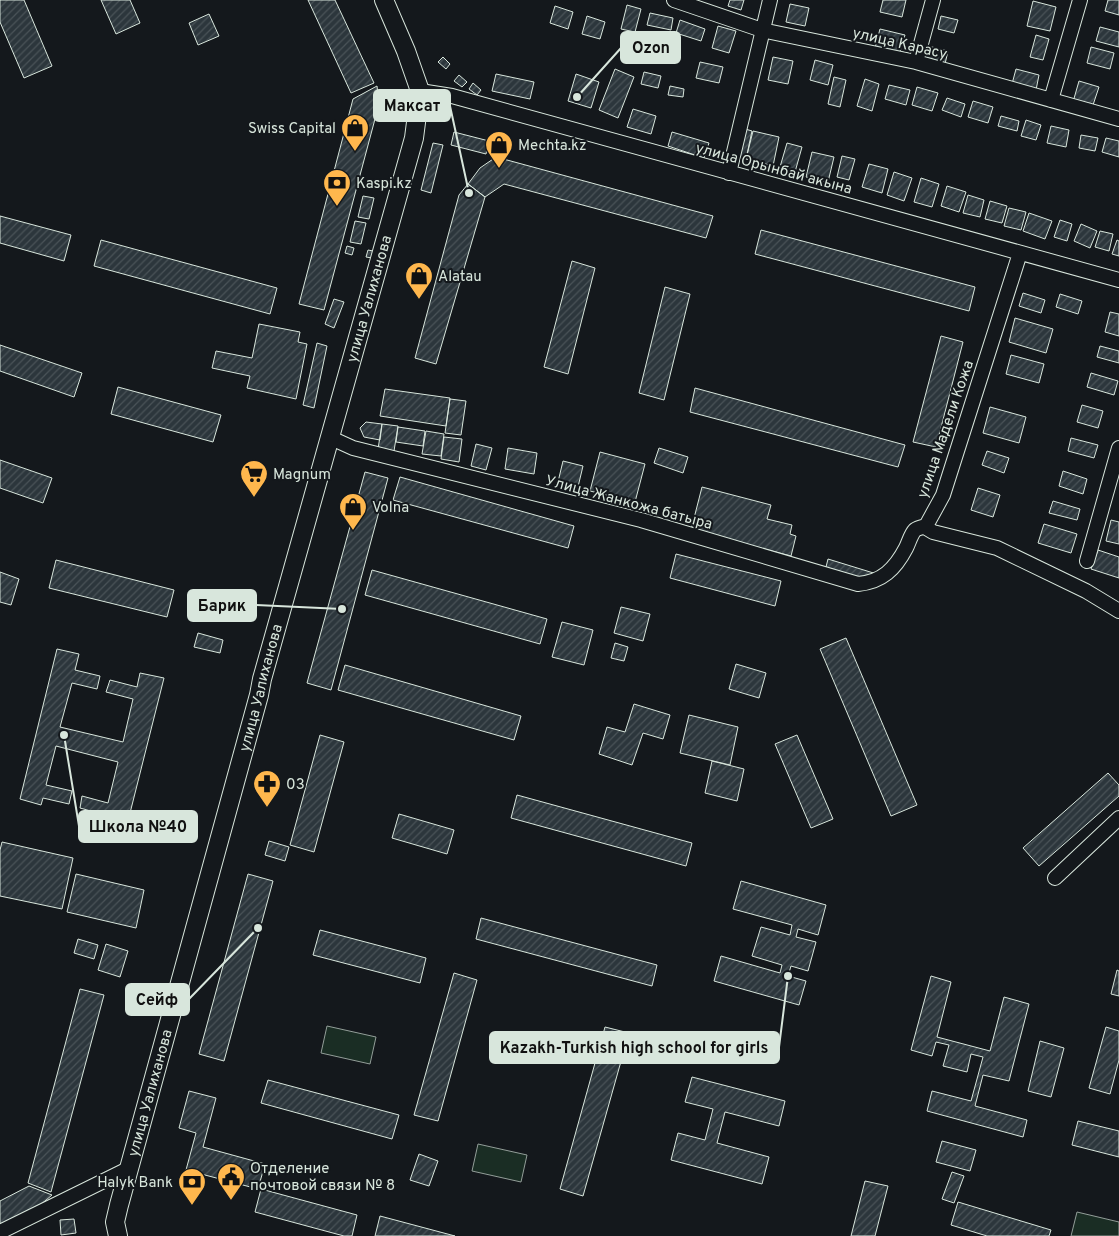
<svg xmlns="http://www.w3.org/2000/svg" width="1119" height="1236" font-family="Overpass,sans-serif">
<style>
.pitch{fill:#1a2d24;stroke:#939e99}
.building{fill:url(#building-hatch);stroke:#d8e6dc}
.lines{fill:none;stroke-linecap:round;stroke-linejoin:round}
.minor-casing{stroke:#d8e6dc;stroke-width:16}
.major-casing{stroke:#d8e6dc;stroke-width:20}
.minor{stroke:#14181c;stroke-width:14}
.major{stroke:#14181c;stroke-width:18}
.labels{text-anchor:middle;stroke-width:4;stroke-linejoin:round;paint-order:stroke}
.street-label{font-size:15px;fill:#d8e6dc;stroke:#14181c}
.poi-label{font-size:15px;fill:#d8e6dc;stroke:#14181c;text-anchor:start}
.leader{fill:none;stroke:#d8e6dc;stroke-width:2}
.callout-dot{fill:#d8e6dc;stroke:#14181c;stroke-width:2}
.callout{fill:#d8e6dc;stroke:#d8e6dc;stroke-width:2}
.callout-label{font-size:16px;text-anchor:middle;font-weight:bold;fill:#111}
</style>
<defs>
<pattern id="building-hatch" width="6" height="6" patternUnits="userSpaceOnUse" patternTransform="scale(1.25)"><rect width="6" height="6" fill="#2c363c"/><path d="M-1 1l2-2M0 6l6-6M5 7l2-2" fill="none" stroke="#4a5358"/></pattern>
</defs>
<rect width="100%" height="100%" fill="#14181c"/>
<!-- pitch -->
<path class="pitch" d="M327,1026L376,1037L370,1064L321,1053Z
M478,1144L527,1155L521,1182L472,1171Z
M1077,1212L1119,1222V1236H1071Z"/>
<!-- building -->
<path class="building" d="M0,0H24L52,66L24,78L0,22Z
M101,0H130L140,23L116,34Z
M308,0H335L374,83L351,93Z
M730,0H744L741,10L728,6Z
M883,0H906L902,17L880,12Z
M1108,0H1119V15L1105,11Z
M1033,1L1056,7L1050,31L1027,26Z
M790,4L809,8L805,26L786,22Z
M627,5L641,9L635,32L621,29Z
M555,6L573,12L568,29L550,23Z
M650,13L673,18L671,30L647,25Z
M209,14L219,36L198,45L189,23Z
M587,16L605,22L600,39L582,34Z
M941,16L958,20L954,33L938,29Z
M680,20L705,29L701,41L676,33Z
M718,26L736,31L729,53L712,48Z
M1100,27L1119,32V47L1096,41Z
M880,29L905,35L899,55L875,48Z
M1036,35L1049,39L1043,60L1030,57Z
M928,46L948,51L945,64L925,59Z
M1091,47L1114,53L1110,69L1087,63Z
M443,57L450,64L446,69L438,62Z
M773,57L793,61L788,84L768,80Z
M815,60L833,65L828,85L810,80Z
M700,62L723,67L719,83L696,78Z
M615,69L634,77L618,118L599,110Z
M1016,69L1039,75L1036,90L1012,84Z
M644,72L661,76L658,88L641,84Z
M496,74L534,82L530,99L492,91Z
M576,74L599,82L591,108L568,101Z
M459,75L467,82L462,87L454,81Z
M834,77L846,80L840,107L828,104Z
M865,79L879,84L872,111L857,106Z
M1079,81L1099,87L1092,108L1073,102Z
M473,83L481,90L477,95L469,89Z
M889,85L910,90L906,105L885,99Z
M377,86L379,104L324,310L299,304L353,99Z
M670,86L684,89L683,97L668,95Z
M917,87L938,93L932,111L912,105Z
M947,98L965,104L961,117L942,110Z
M973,101L993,107L988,123L968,117Z
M633,109L656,116L651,134L627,127Z
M1001,116L1019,121L1017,131L998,126Z
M1026,120L1041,125L1036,140L1021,136Z
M1051,126L1069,130L1066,147L1047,143Z
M742,128L752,131L746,159L735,157Z
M753,131L779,137L773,166L746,159Z
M454,132L489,141L486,154L451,145Z
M672,132L709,143L704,158L668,146Z
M1081,135L1098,138L1095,151L1079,148Z
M1106,138L1119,141V157L1102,152Z
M433,143L443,145L431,193L421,190Z
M787,143L802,147L795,172L780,167Z
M812,152L834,157L828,182L806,177Z
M842,156L855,159L849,180L837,177Z
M496,157L713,216L706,238L504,184L485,197L468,184L480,168Z
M869,164L888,169L882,193L862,187Z
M894,172L912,178L904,201L887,195Z
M921,178L939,184L932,207L914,202Z
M468,184L485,197L436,364L415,358L459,195Z
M947,186L966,192L959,212L941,206Z
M968,195L984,200L980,217L963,213Z
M363,196L374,198L369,219L358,217Z
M990,201L1007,206L1002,223L985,219Z
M1009,208L1026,212L1021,230L1004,226Z
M1029,213L1052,221L1045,239L1023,231Z
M0,216L71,235L64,261L0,243Z
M1060,220L1072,224L1067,241L1054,237Z
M355,221L366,223L361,244L350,242Z
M1081,224L1097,231L1090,248L1074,241Z
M761,230L975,287L969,311L755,254Z
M1100,231L1113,234L1109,251L1095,247Z
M101,240L277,288L270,314L94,266Z
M1117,240L1119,241V256L1112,254Z
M347,246L354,248L352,255L345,253Z
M368,250L373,251L372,258L366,257Z
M572,261L595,268L568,374L544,367Z
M665,287L690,294L664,400L639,393Z
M1023,293L1045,300L1041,313L1019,306Z
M1060,294L1082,301L1078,314L1056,307Z
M334,299L344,302L334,328L325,324Z
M1110,312L1119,314V336L1105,332Z
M1015,318L1053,329L1046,353L1009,342Z
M259,324L300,332L298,342L307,344L296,399L247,388L250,376L212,368L216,351L252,358Z
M941,336L963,342L936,447L913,442Z
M317,343L327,346L314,408L303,405Z
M0,345L82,373L74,397L0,371Z
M1100,346L1119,351V363L1097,357Z
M1011,355L1044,364L1039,383L1006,374Z
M1091,373L1118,381L1114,395L1087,387Z
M118,387L221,415L213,442L111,414Z
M695,388L905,445L898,467L690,412Z
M385,389L450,398L446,426L380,416Z
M450,399L466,401L461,435L445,433Z
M1082,405L1103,411L1098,428L1077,422Z
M990,407L1026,417L1019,443L983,433Z
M366,422L382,424L380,440L364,437L360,428Z
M382,424L398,426L394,451L378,449Z
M398,427L425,431L423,446L396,442Z
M426,431L444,434L441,456L422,454Z
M444,437L462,439L459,462L441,459Z
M1071,438L1098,445L1094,458L1068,451Z
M476,444L492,448L486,470L471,466Z
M508,448L537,453L534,474L505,469Z
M659,448L688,457L683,473L654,463Z
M987,451L1009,458L1004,473L982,465Z
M600,452L645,464L635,502L590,491Z
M0,460L52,478L43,503L0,488Z
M563,461L583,466L577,491L557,486Z
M1063,471L1087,479L1083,494L1059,486Z
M365,472L388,478L331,690L307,683Z
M400,477L574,526L568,548L393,500Z
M702,487L771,505L767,519L792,525L790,534L796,536L791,556L691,530Z
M978,488L1000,495L993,517L971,510Z
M1053,501L1080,509L1077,520L1049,513Z
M1111,520L1119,522V544L1106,541Z
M1044,524L1077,534L1071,553L1038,543Z
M1098,550L1119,557V578L1091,569Z
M676,554L781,581L775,606L670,578Z
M828,559L880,575L864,583L825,571Z
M56,560L174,590L167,617L49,588Z
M372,570L547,619L540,644L365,595Z
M0,572L19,579L11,605L0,602Z
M197,599L235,609L232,621L210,616Z
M621,607L650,614L643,641L614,633Z
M562,622L593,630L584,665L552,657Z
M198,633L223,640L220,653L194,647Z
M846,638L917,805L891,816L820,649Z
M615,643L628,647L624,661L611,658Z
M57,649L79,654L75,670L100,676L97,689L72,683L60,727L123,742L133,699L106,692L110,680L137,687L140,673L164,678L126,829L103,823L105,815L80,808L82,796L108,803L118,762L56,746L46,785L72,791L69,804L43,798L41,805L20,799Z
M736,664L766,673L759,698L729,689Z
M345,665L521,716L514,740L338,690Z
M634,704L670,715L663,739L643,733L632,765L599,754L607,727L625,732Z
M689,715L738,727L730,765L680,753Z
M320,735L344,742L314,852L290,845Z
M797,735L833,819L811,828L775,744Z
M712,761L744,769L737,801L705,793Z
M1108,773L1119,785V796L1039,866L1023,848Z
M517,795L692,843L686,866L511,818Z
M399,814L454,830L447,854L392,838Z
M269,841L289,847L285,861L265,855Z
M2,842L73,858L62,909L0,896V850Z
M76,874L144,890L136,928L67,912Z
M248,874L273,881L224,1061L199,1054Z
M741,881L826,905L818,935L798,929L796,937L816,942L808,971L791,966L788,976L806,981L799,1005L714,981L721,956L780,973L782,965L752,956L761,927L790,935L792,925L733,909Z
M481,918L657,965L652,986L476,939Z
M320,930L426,958L420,983L313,955Z
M78,939L98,945L94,959L74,953Z
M106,944L128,951L120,977L98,970Z
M1117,970L1119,971V996L1111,994Z
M454,973L477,980L438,1121L414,1115Z
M931,976L951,982L937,1037L990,1051L1004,997L1029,1004L1009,1081L983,1075L975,1106L1027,1120L1023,1137L927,1111L932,1091L971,1101L983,1057L971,1054L967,1072L943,1066L949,1045L936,1042L932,1056L911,1050Z
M80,989L104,995L51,1192L28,1183Z
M605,1027L629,1033L583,1196L560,1189Z
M1106,1027L1119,1031V1060L1110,1094L1089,1088Z
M1040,1041L1064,1048L1051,1097L1028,1091Z
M692,1077L785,1101L779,1126L725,1112L717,1143L769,1157L762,1184L671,1160L678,1133L705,1140L713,1109L685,1102Z
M268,1080L399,1115L392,1139L261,1103Z
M189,1091L216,1098L203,1147L265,1164L258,1189L186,1170L196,1133L179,1128Z
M1078,1121L1119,1131V1157L1072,1145Z
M942,1141L976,1150L970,1171L936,1162Z
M419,1154L438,1161L429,1186L410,1180Z
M952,1172L964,1176L954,1203L942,1199Z
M865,1181L888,1186L875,1236H851Z
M29,1186L52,1195L38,1207L0,1226V1201Z
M261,1189L357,1215L352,1236H344L255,1212Z
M958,1202L1051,1230L1049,1236H987L951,1225Z
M380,1216L455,1236H375Z
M74,1219L76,1233L61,1235L60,1220Z"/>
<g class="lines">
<defs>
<path id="minor" d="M674,0L762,30L916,62L1119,119
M916,62L933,0
M420,91L452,96L1119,280
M1051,100L1080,0
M729,173L770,0
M1020,253L943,495L926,526L928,529L933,532L997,548L1086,591L1119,611
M331,438L353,448L641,520L858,584C882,582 895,569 906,548C909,542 911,534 915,530C918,528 923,527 926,526
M1087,561L1119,448
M1055,878L1119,818
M0,1232L128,1169"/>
<g id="major">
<path id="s1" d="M118,1236L115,1222L119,1205L259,695L262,679L414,138L420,91L406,51L384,0"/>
</g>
</defs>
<!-- minor casing -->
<use href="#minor" class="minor-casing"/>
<!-- major casing -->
<use href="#major" class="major-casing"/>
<!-- minor -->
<use href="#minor" class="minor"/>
<!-- major -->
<use href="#major" class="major"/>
</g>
<!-- icons -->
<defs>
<symbol id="shop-pin" viewBox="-11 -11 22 30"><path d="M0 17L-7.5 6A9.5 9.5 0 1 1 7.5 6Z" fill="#ffb74d" stroke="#14181c"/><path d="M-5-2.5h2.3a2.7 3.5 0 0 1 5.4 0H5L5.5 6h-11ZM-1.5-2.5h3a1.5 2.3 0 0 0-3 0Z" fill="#111"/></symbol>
<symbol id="bank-pin" viewBox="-11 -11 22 30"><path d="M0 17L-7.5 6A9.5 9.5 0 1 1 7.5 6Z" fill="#ffb74d" stroke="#14181c"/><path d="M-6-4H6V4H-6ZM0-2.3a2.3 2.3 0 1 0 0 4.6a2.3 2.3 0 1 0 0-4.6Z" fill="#111"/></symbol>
<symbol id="supermarket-pin" viewBox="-11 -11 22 30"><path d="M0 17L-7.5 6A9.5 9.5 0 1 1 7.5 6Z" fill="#ffb74d" stroke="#14181c"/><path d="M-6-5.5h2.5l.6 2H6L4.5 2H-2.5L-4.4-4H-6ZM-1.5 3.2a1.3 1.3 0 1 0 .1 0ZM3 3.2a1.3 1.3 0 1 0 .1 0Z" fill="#111"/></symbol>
<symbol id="pharmacy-pin" viewBox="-11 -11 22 30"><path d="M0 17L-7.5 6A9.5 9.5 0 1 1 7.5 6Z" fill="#ffb74d" stroke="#14181c"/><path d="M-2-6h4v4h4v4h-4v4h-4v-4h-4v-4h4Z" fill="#111"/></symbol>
<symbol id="civic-pin" viewBox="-11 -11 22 30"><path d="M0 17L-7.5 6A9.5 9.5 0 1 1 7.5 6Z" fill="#ffb74d" stroke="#14181c"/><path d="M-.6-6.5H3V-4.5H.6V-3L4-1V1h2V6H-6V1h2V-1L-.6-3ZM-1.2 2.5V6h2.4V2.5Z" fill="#111"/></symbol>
</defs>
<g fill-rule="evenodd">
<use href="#shop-pin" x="339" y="112" width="32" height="43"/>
<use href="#shop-pin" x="483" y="129" width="32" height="43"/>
<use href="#bank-pin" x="321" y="167" width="32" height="43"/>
<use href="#shop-pin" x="403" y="260" width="32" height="43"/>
<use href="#supermarket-pin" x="238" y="458" width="32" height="43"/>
<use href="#shop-pin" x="337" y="491" width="32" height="43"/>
<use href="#pharmacy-pin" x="251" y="768" width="32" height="43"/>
<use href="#civic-pin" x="215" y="1161" width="32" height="43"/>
<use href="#bank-pin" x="176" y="1166" width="32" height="43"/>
</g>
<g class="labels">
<!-- street labels -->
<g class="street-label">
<text transform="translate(900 43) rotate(13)" y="5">улица Карасу</text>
<text transform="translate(774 168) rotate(15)" y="5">улица Орынбай акына</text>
<text dy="5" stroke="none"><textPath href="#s1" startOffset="972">улица Уалиханова</textPath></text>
<text transform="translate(945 429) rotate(-71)" y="5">улица Мадели Кожа</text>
<text transform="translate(629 502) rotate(15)" y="5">Улица Жанкожа батыра</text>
<text dy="5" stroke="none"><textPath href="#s1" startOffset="568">улица Уалиханова</textPath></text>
<text dy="5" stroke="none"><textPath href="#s1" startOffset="148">улица Уалиханова</textPath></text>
</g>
<!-- poi labels -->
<g class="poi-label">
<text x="336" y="133" text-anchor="end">Swiss Capital</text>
<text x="518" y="150">Mechta.kz</text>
<text x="356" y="188">Kaspi.kz</text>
<text x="438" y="281">Alatau</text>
<text x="273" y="479">Magnum</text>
<text x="372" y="512">Volna</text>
<text x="286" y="789">03</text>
<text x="250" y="1173">Отделение<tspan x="250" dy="17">почтовой связи № 8</tspan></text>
<text x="173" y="1187" text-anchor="end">Halyk Bank</text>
</g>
</g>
<!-- callouts -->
<path class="leader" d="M577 97L621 48M469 193L450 106M342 609L256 605M64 735L79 826M258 928L189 999M788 976L779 1047"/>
<g class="callout-dot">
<circle cx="577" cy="97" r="5"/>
<circle cx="469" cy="193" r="5"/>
<circle cx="342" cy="609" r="5"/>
<circle cx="64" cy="735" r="5"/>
<circle cx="258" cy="928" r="5"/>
<circle cx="788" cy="976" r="5"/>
</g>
<g class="callout">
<rect x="621" y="32" width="59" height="31" rx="5"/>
<rect x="374" y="90" width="76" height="31" rx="5"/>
<rect x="188" y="590" width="68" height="31" rx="5"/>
<rect x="79" y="811" width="118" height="31" rx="5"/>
<rect x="126" y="984" width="63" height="31" rx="5"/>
<rect x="490" y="1032" width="289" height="31" rx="5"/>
</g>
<g class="callout-label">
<text x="651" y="53">Ozon</text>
<text x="412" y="111">Максат</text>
<text x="222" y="611">Барик</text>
<text x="138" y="832">Школа №40</text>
<text x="157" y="1005">Сейф</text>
<text x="634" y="1053">Kazakh-Turkish high school for girls</text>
</g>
</svg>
